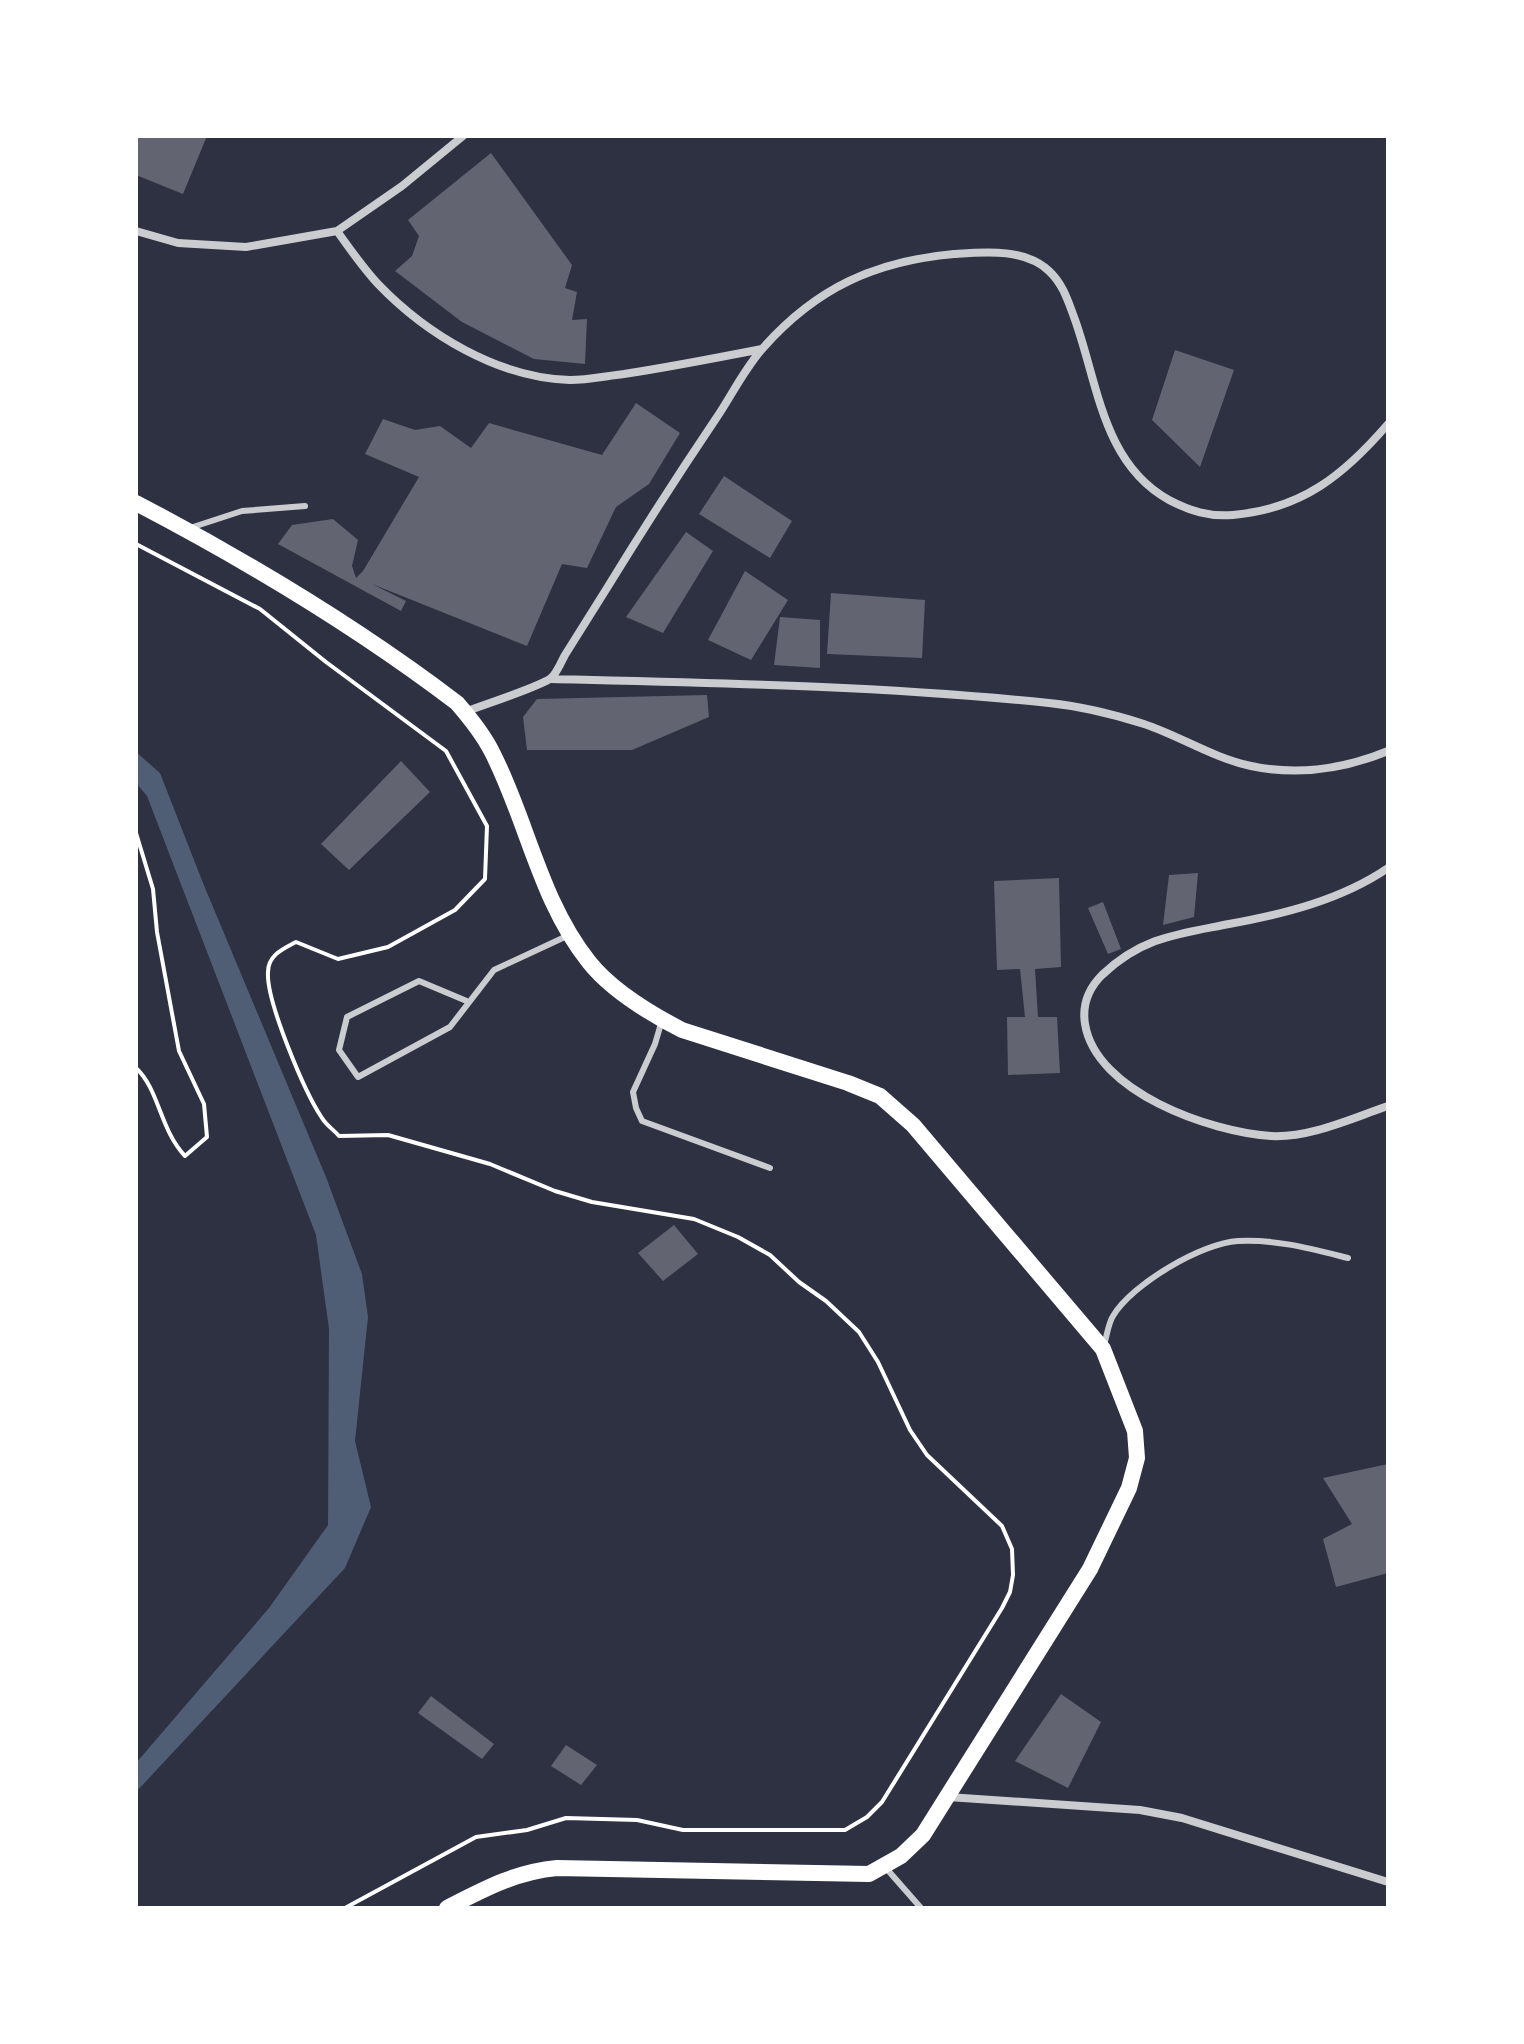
<svg xmlns="http://www.w3.org/2000/svg" width="1524" height="2044" font-family="Mulish,sans-serif">
<style>
.water{fill:#4f5d75}
.building{fill:#626471}
.lines{fill:none;stroke-linecap:round;stroke-linejoin:round}
.path{stroke:#fff;stroke-width:4}
.service{stroke:#caccd0;stroke-width:6}
.minor{stroke:#caccd0;stroke-width:8}
.secondary{stroke:#fff;stroke-width:16}
</style>
<rect width="100%" height="100%" fill="#2d3142"/>
<!-- water -->
<path class="water" d="M136,752L160,773L203,883L326,1177L362,1274L368,1317L355,1441L371,1507L345,1568L136,1792V1763L269,1608L328,1525L329,1329L316,1235L147,796L136,783Z"/>
<!-- building -->
<path class="building" d="M136,136H207L183,194L136,175Z
M491,153L572,265L565,288L577,292L572,320L587,319L585,364L534,359L462,322L395,271L412,256L419,236L408,220Z
M1175,350L1234,370L1200,467L1152,420Z
M636,403L680,433L649,484L616,507L587,568L562,564L527,646L372,584L406,601L401,611L278,544L292,525L333,519L358,540L352,566L356,578L363,571L419,477L365,454L383,419L415,430L440,426L471,448L489,423L602,455Z
M724,476L792,521L770,558L699,514Z
M686,532L713,551L663,633L626,617Z
M745,571L788,600L751,660L708,640Z
M831,593L925,600L922,658L827,654Z
M780,617L820,620V668L774,665Z
M707,695L709,717L632,750H527L523,717L537,699Z
M401,761L430,792L349,870L321,844Z
M1198,873L1194,917L1163,925L1169,875Z
M1059,878L1061,967L1035,969L1038,1017H1057L1060,1073L1008,1075L1007,1017H1025L1020,969L997,970L994,881Z
M1103,902L1121,949L1108,954L1088,908Z
M674,1225L698,1254L663,1281L638,1253Z
M1388,1464V1573L1336,1587L1323,1539L1352,1524L1323,1478Z
M1061,1694L1101,1722L1068,1788L1015,1761Z
M431,1696L494,1744L482,1759L418,1713Z
M566,1745L597,1765L581,1785L551,1766Z"/>
<g class="lines">
<!-- path -->
<path class="path" d="M136,544L260,609L326,662L446,751L487,826L485,879L455,910L388,947L338,959L296,942C283,949 268,955 268,972C266,1001 305,1093 322,1118C326,1125 334,1130 339,1136L388,1135L490,1164L555,1191L592,1202L694,1219L738,1237L770,1255L799,1282L826,1301L859,1332L878,1362L910,1430L927,1455L1002,1526L1012,1549L1013,1575L1010,1592L1002,1608L882,1802L867,1817L845,1830H683L637,1820L566,1818L527,1830L476,1837L345,1908
M136,833L153,889L157,932L179,1051L204,1104L207,1137L185,1156C160,1130 159,1089 136,1068"/>
<!-- service -->
<path class="service" d="M190,528L242,511L305,506
M469,1002L419,981L347,1017L339,1050L358,1077L450,1027L494,970L567,936
M662,1020L655,1044L633,1092L636,1108L642,1121L770,1168
M1104,1345C1107,1336 1108,1324 1113,1316C1132,1284 1202,1243 1238,1241C1276,1239 1312,1249 1348,1258
M885,1867L921,1908"/>
<!-- minor -->
<path class="minor" d="M136,231L178,243L246,247L337,231L402,186L463,136
M337,231C350,249 363,268 378,284C426,334 498,378 570,380C587,380 606,376 624,374C670,367 716,358 762,349
M551,679C717,683 883,686 1049,703C1078,706 1116,715 1144,724C1180,736 1213,758 1251,766C1298,776 1344,769 1388,751
M465,712C480,706 542,686 551,678C557,673 561,662 565,655C579,633 593,610 607,588C642,531 678,475 715,420C731,397 744,369 763,348C816,288 875,261 954,254C984,252 1025,248 1049,271C1063,284 1068,301 1074,317C1098,382 1102,463 1169,500C1190,511 1209,517 1233,515C1302,509 1344,475 1388,424
M1388,868C1341,900 1284,914 1229,924C1178,934 1142,937 1102,975C1088,989 1082,1005 1085,1024C1096,1092 1210,1132 1271,1136C1310,1138 1352,1118 1388,1106
M948,1797L1140,1810L1182,1818L1388,1882"/>
<!-- secondary -->
<path class="secondary" d="M136,503C247,561 357,627 457,703C470,718 483,734 492,752C527,820 540,901 589,962C612,991 649,1013 682,1030L848,1083L880,1096L913,1125L1103,1349L1135,1431L1137,1458L1129,1488L1090,1569L923,1835L901,1856L869,1874L557,1868C515,1872 484,1889 447,1908"/>
</g>
<!-- border -->
<rect width="1524" height="2044" fill="none" stroke="#ffffff" stroke-width="276"/>
</svg>
